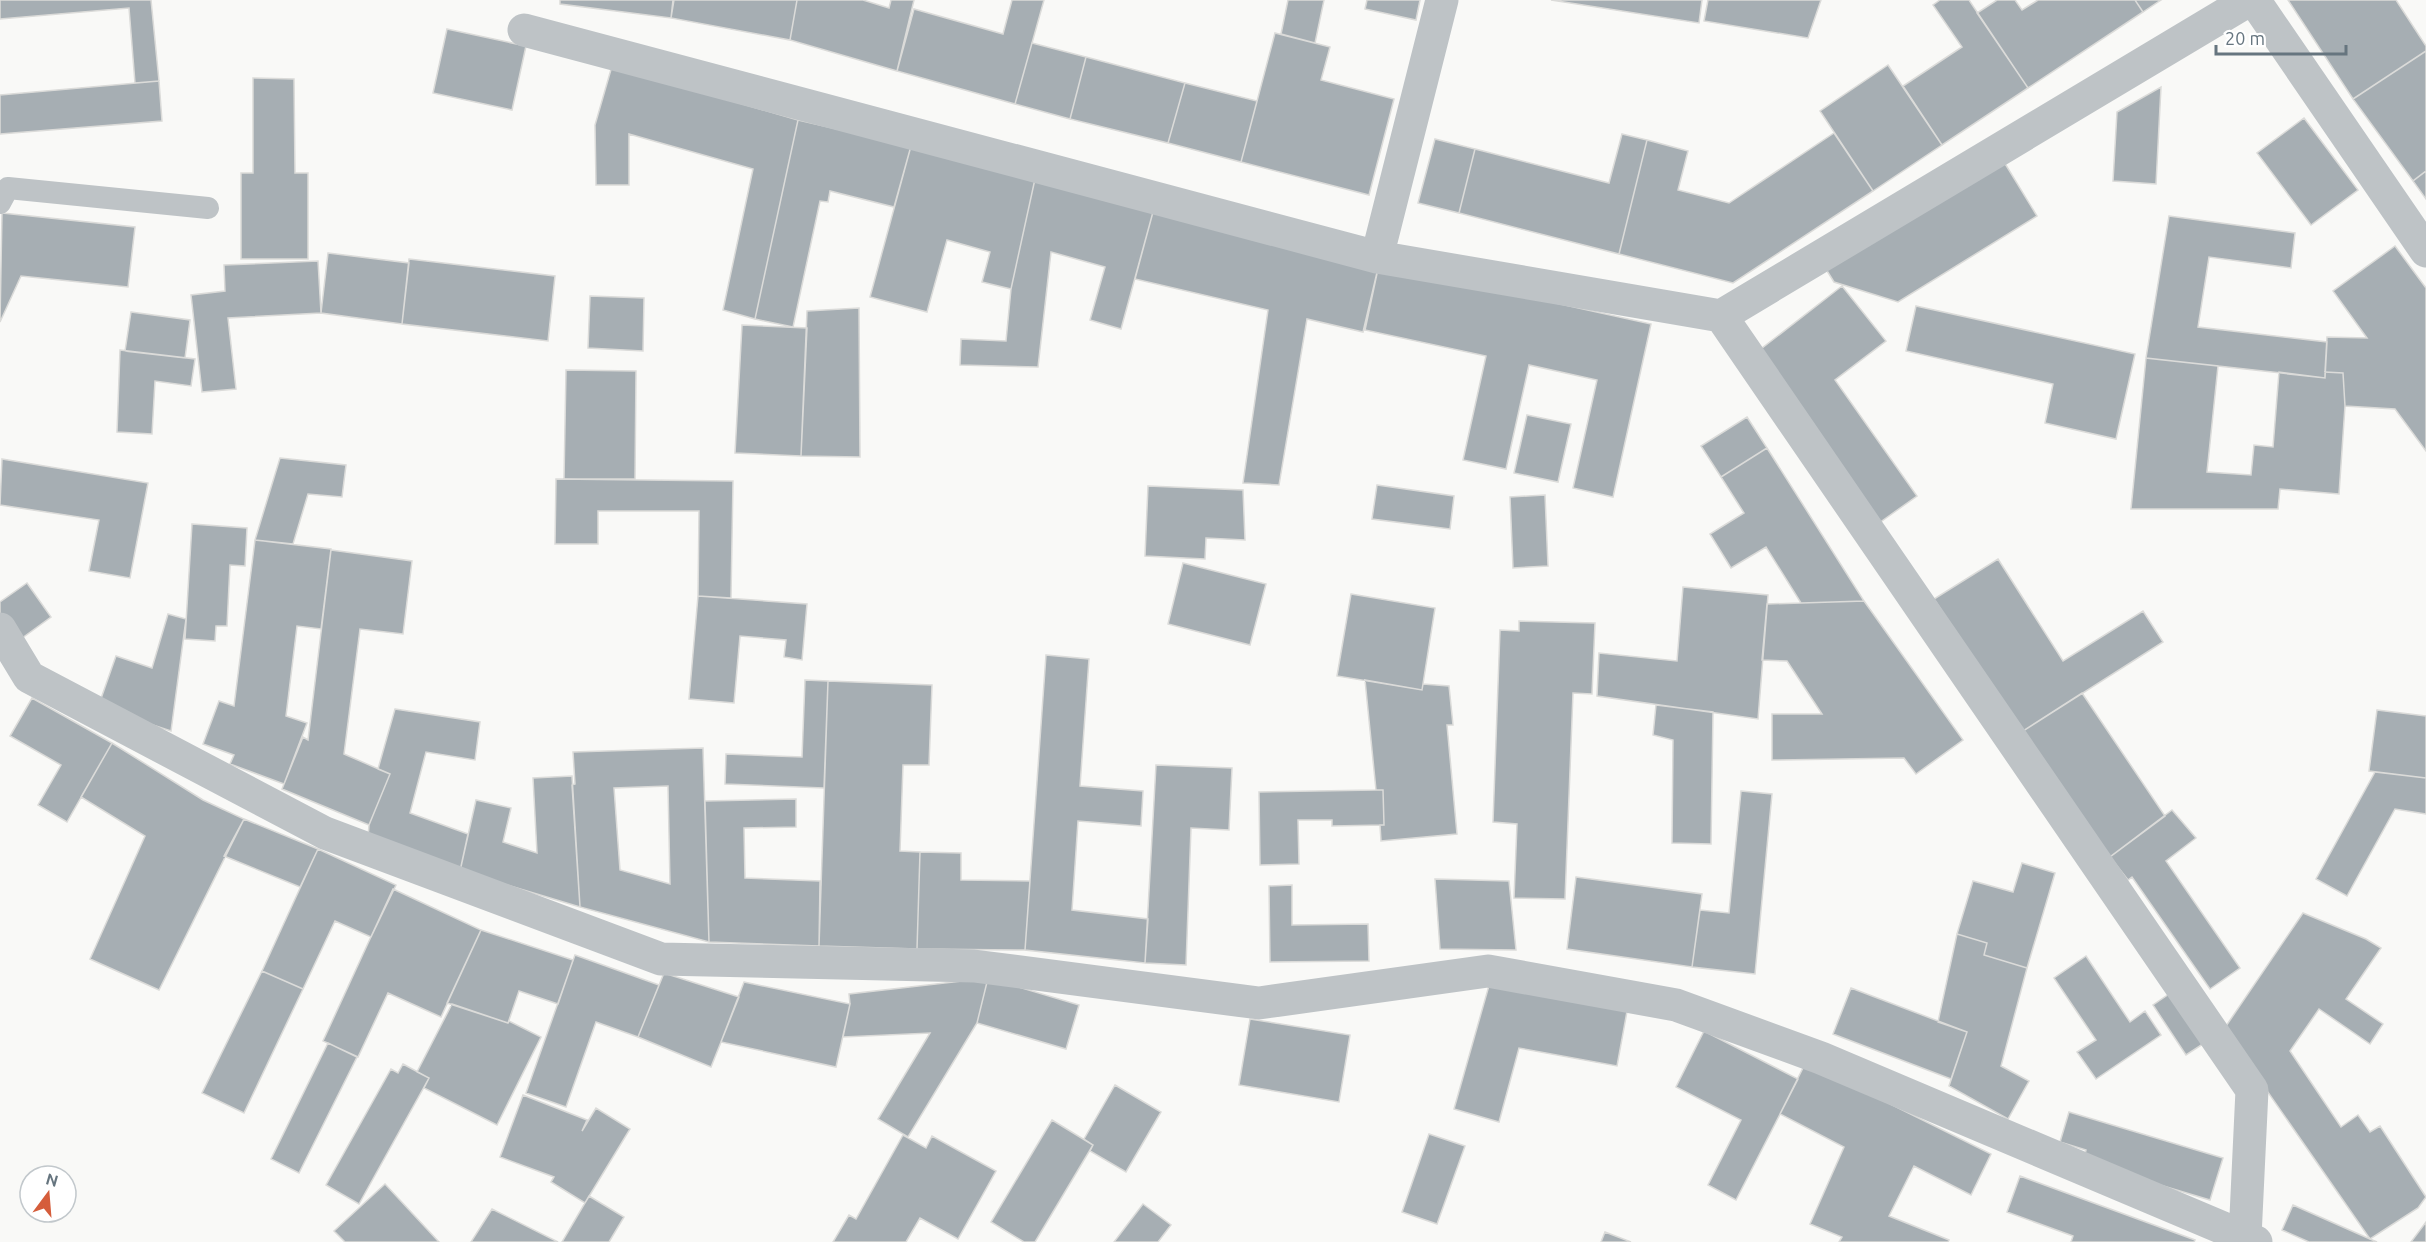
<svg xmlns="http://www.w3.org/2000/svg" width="2426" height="1242" font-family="Ubuntu,sans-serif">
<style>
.building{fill:#a6aeb3;stroke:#dbdbd9;stroke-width:1.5;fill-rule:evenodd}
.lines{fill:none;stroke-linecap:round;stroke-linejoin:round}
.lane{stroke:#bec3c6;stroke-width:22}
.street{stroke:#bec3c6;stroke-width:33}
</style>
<rect width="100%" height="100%" fill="#f9f9f7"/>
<!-- building -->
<path class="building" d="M0,0H151L159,81L135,83L129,8L0,19Z
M560,0H673L671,18L560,4Z
M674,0H797L790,40L671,18Z
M797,0H863L889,8L891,0H914L897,71L790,40Z
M1012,0H1044L1015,104L897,71L914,9L1003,34Z
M1288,0H1324L1315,43L1281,34Z
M1367,0H1420L1416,20L1365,9Z
M1551,0H1702L1699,23Z
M1708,0H1821L1808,38L1704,21Z
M1940,0H1969L2028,88L1942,145L1903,86L1962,47L1933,5Z
M1997,0H2015L2022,10L2038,0H2135L2143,12L2028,88L1977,13Z
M2135,0H2161L2143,12Z
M2288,0H2396L2426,46V51L2353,99Z
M447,29L526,46L512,110L433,93Z
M1275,33L1330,47L1321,80L1394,99L1369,195L1241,162Z
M1032,43L1086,57L1070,119L1015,104Z
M2426,51V171L2413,181L2353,99Z
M1086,57L1185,83L1168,143L1070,119Z
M1888,65L1942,145L1873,191L1820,111Z
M612,66L798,120L755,319L723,310L753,169L629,134V185H596L595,125Z
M253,78L294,79L295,173H308V259H241V173H253Z
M159,81L162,121L0,134V95Z
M1185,83L1257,101L1241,162L1168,143Z
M2161,87L2156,184L2113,181L2117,112Z
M2304,118L2358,190L2311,225L2257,153Z
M798,120L911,146L894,207L830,191L828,202L820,201L793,327L755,319Z
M1834,133L1873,191L1733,283L1619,254L1647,140L1688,151L1678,190L1729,203Z
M1622,134L1647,140L1619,254L1459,213L1475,149L1609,183Z
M1435,139L1475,149L1459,213L1418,203Z
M911,146L1035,179L1011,289L982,282L990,252L947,240L927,312L870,297Z
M2001,157L2037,216L1898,302L1834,282L1824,266Z
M2426,171V199L2413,181Z
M1035,179L1153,212L1121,329L1090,320L1105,267L1051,252L1038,367L960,365L961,339L1006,341L1011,289Z
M1153,212L1379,264L1363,332L1307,319L1279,485L1243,483L1268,310L1135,279Z
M2,213L135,227L128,287L21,276L0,322Z
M2169,216L2295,233L2291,268L2209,257L2198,327L2327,342L2325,378L2146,358Z
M2395,246L2426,288V451L2395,409L2345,406L2343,373L2325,372L2327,337L2367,338L2333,291Z
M328,253L409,263L402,324L321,313Z
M409,259L555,276L548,341L402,324Z
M318,261L321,313L228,318L236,389L202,392L191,295L225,291L224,265Z
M1379,264L1651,324L1613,497L1573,488L1597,380L1529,365L1506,469L1463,460L1486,356L1365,330Z
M1842,286L1886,341L1835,380L1917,496L1879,523L1757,352Z
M590,296L644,298L643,351L588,348Z
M1916,306L2135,354L2116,439L2045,423L2053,384L1906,351Z
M859,308L860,457L801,456L807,311Z
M131,312L190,320L185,358L125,351Z
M742,325L807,328L801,456L735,453Z
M120,350L195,359L191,386L155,381L152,434L117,432Z
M2146,358L2218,366L2207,472L2251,475L2254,445L2273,447L2279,372L2325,378V372L2343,373L2345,406L2339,494L2280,489L2278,509H2131Z
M566,370L636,371L635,479H564Z
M1527,415L1571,424L1558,482L1514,473Z
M1747,417L1767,448L1721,477L1701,446Z
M1767,448L1864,601L1801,603L1766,547L1731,568L1710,534L1744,513L1721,477Z
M280,458L346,465L342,497L308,494L293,544L255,540Z
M2,459L148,483L130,578L89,571L99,520L0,505Z
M556,479L733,481L731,598L698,596L699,511H598V544H555Z
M1377,485L1454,496L1450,529L1372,519Z
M1148,486L1243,490L1245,540L1206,538L1205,559L1145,556Z
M1545,495L1548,566L1513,568L1510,497Z
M192,524L247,528L245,566L230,565L227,626H216L215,641L185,639Z
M255,540L331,549L321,629L297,626L286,716L307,723L284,784L230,764L234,755L203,744L219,701L234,706Z
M331,550L412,561L403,634L360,629L344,754L390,774L369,825L282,789L303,737L308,740Z
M1998,559L2063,661L2143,611L2163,642L2020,733L1934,599Z
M1183,563L1266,584L1250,645L1168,624Z
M27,583L51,617L18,641L0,616V602Z
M1683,587L1768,595L1758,719L1597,696L1599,653L1677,661Z
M1351,594L1435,608L1422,690L1337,676Z
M698,596L807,604L802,660L784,657L786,640L740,636L734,703L689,699Z
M1864,601L1963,740L1916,774L1904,758L1772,760V714H1822L1787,661L1762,660L1767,604Z
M168,614L186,619L171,731L98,707L116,656L152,668Z
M1519,621L1595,623L1592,694L1573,693L1565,899L1514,898L1517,824L1493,822L1500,630L1519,631Z
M1046,655L1089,659L1080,786L1143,791L1141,826L1078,821L1072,910L1148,919L1145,963L1025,950Z
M805,680L828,681L824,788L725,784L726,754L802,757Z
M1365,680L1422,690L1423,684L1449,686L1453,725H1447L1457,834L1381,841L1380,825H1384L1383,790H1376Z
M828,681L932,685L929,765H903L900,851L920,852L917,949L819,946Z
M2082,693L2165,816L2110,857L2020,733Z
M32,698L112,743L67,822L38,805L61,765L10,736Z
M1656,705L1713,712L1711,844L1672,843L1673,740L1653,735Z
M395,709L480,722L475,760L426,752L410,813L468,834L460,871L368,838L369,825L390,774L378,769Z
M2377,710L2426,716V778L2369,771Z
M112,743L203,800L244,819L159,990L90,959L145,836L81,797Z
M703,748L709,942L580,907L572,785L575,784L573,752ZM668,786L670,884L620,870L614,788Z
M1156,765L1232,768L1229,830L1191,828L1186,965L1145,963Z
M2375,772L2426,778V814L2395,809L2347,896L2316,879Z
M572,776L580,907L460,871L476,800L511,808L503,842L537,853L533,778Z
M1376,790H1383L1384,825L1332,826V820H1298L1299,864L1260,865L1259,792Z
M1741,791L1772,794L1755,974L1692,967L1700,910L1729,913Z
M796,799V827L744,828L745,878L820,881L819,946L709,942L705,801Z
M2172,810L2196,838L2166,861L2240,968L2210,989L2132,877L2128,880L2110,857Z
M244,819L318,849L300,887L224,856Z
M318,849L396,885L371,937L335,921L303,989L262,971Z
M920,852L961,853V880L1030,881L1025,950L917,949Z
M2022,863L2055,873L2027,968L1984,955L1987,943L1957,934L1973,881L2013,892Z
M1576,877L1702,894L1692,967L1567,949Z
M1435,879L1509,881L1516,950L1440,949Z
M1292,885V925L1368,924L1369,961L1270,962L1269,886Z
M393,889L481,930L441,1017L388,993L358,1057L323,1041Z
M2303,913L2366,939L2381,948L2346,999L2383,1024L2370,1044L2319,1009L2290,1051L2341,1127L2358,1115L2370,1132L2380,1126L2426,1197L2418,1208L2370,1239L2224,1029Z
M481,930L573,960L558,1004L519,991L508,1023L447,1003Z
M1957,934L1987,943L1984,955L2027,968L2001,1066L2029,1081L2008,1119L1949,1086L1967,1032L1938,1022Z
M575,955L659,985L638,1037L596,1022L566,1107L526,1093Z
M2086,956L2130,1022L2145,1011L2161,1035L2096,1079L2077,1052L2096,1040L2054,978Z
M262,971L303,989L244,1113L202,1093Z
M664,973L739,997L711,1067L638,1037Z
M988,978L977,1023L908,1137L878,1119L930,1033L843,1037L850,1004L849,994Z
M988,978L1079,1005L1066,1049L977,1023Z
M744,982L850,1004L836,1067L721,1042Z
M1490,982L1628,1006L1617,1066L1519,1048L1499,1122L1454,1109Z
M1851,988L1967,1032L1951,1079L1833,1034Z
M2172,992L2206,1042L2186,1055L2153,1005Z
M452,1004L508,1023L509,1021L541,1037L497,1125L424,1088L429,1078L417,1072Z
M1250,1019L1350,1035L1339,1102L1239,1085Z
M1704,1031L1798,1079L1736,1200L1708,1185L1741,1120L1676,1087Z
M328,1043L357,1057L299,1173L271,1159Z
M1806,1062L1991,1154L1971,1195L1914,1166L1889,1216L1949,1240L1948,1242H1839L1842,1237L1810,1224L1844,1147L1780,1114Z
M403,1064L429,1078L359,1204L326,1185L391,1069L398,1073Z
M1115,1085L1161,1112L1126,1172L1090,1151L1093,1145L1084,1139Z
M523,1095L587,1120L582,1131L596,1108L630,1129L585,1203L551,1182L554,1177L500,1157Z
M2069,1112L2223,1158L2210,1200L2083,1162L2086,1150L2060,1142Z
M1052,1120L1093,1145L1035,1242H1024L991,1222Z
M1429,1134L1465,1146L1437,1224L1402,1212Z
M903,1135L926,1148L932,1136L996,1171L958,1239L920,1218L906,1242H833L849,1215L856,1219Z
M2020,1176L2195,1240L2194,1242H2071L2073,1236L2007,1212Z
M385,1184L439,1242H345L334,1231Z
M589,1196L624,1217L609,1242H562Z
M1143,1204L1171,1225L1158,1242H1114Z
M2293,1205L2370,1239L2377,1242H2309L2282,1230Z
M492,1209L558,1242H471Z
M2426,1222V1242H2411Z
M1605,1232L1631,1242H1601Z"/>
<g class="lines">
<!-- lane -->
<path class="lane" d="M0,203L8,188L208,208"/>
<!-- street -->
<path class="street" d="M2254,0L2426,251
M524,30L1377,257L1721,316L2249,0
M1377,257L1442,0
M1721,316L2252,1090L2245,1237
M0,629L29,677L325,833L661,959L974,966L1259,1003L1488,971L1676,1005L1821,1058L2256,1242"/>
</g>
<!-- north arrow -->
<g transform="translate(48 1194) rotate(16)"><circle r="28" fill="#ffffff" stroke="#c2c8cc" stroke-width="1.5"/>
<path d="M0-4.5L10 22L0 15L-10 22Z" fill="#d55d3b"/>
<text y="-9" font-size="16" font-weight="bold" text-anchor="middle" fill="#66757f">N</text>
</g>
<!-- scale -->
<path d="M2216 45v9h130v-9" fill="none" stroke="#66757f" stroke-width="3"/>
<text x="2225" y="45" font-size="18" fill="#66757f" stroke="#ffffff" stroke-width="4.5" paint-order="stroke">20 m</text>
</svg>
